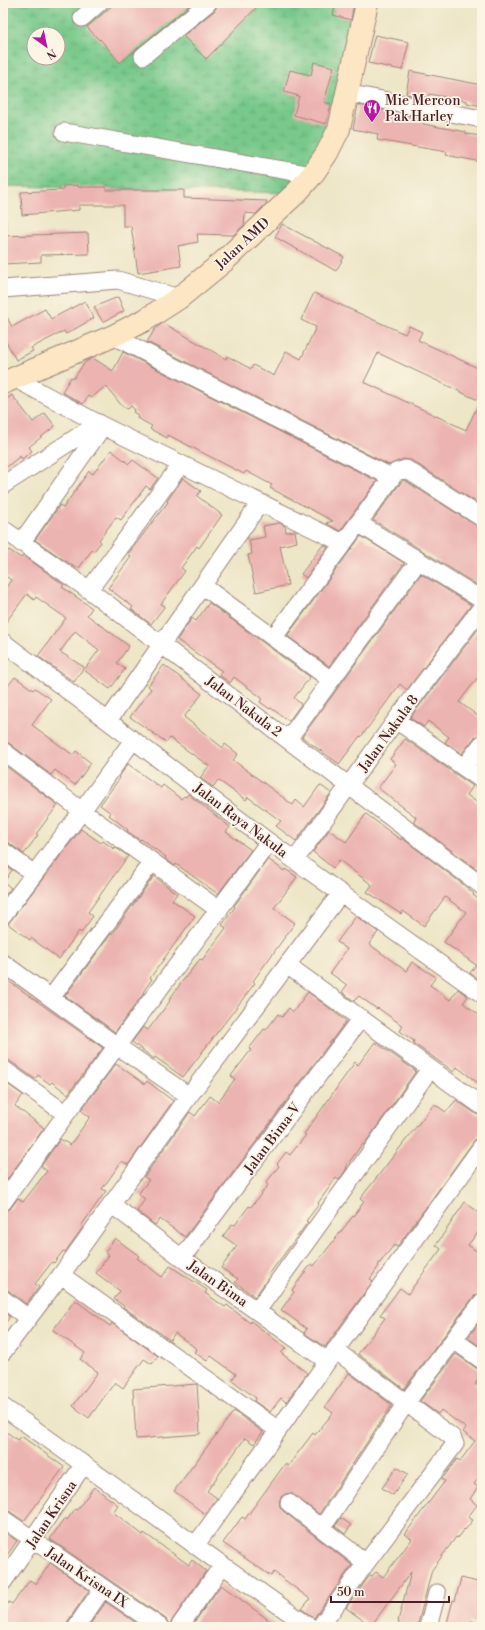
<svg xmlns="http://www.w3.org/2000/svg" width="485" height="1630" font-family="'Libre Bodoni',serif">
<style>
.wetland{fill:url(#wetland-marsh);stroke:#61745b;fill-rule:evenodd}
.building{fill:#ecb4b1;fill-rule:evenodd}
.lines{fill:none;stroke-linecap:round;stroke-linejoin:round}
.street-casing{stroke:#9c8279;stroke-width:19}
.secondary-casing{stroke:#9c8279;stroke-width:24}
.street{stroke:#fff;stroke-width:17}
.secondary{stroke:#fce6c4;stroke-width:22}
.labels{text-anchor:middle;stroke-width:3.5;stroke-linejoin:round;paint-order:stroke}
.poi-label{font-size:14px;fill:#4a1f2b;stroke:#fcf5e5;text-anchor:start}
.street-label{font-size:14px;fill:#4a1f2b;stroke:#fcf5e5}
</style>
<defs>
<pattern id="wetland-marsh" width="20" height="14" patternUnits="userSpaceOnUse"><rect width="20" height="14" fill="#78c98b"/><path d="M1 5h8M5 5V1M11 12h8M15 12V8" fill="none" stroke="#69ac78"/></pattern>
</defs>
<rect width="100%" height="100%" fill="#fcf5e5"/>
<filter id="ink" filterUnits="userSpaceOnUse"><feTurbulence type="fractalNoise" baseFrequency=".025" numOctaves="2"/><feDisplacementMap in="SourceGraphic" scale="8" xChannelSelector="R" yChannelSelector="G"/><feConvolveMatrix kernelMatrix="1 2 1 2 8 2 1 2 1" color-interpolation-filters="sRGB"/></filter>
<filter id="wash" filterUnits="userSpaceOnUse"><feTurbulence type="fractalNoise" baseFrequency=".012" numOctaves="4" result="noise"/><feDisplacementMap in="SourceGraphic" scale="16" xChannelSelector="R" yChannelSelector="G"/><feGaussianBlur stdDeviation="0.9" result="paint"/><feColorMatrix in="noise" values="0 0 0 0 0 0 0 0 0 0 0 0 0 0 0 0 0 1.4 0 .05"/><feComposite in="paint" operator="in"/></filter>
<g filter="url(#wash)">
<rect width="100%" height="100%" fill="#ede6c7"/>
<!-- wetland -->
<path class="wetland" d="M3,3H358L325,152L285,193L4,186L6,230L3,231ZM34,34H58V58H34Z"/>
<g id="blocks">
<!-- building -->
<path class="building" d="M115,3H192L120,63L100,39L99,40L87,27Z
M218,3H261L206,59L183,36L214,11Z
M336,3L354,4L351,20L333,15Z
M375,35L409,42L402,70L368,63Z
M314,62L334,67L324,102L331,104L326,124L294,115L299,96L284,92L290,70L311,75Z
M410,71L482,85V106L467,103V101L429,94L428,98L406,94Z
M358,105L424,118L423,124L466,132V134L482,136V162L446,155L447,152L377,140L378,134L353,129Z
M78,185V187H106V190H184V198L267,201L266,204L256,214L245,213L244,225L233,235L197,234L198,242L178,246L181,266L138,273L131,226H123V205H79V210L22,215L21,192L63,190V186Z
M282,224L344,257L336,271L275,237Z
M88,233L89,254L41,255V262L3,264V236Z
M314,293L405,334L409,326L422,332L418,340L482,370V506L411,460L403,459L389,465L147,342L155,329L163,323L226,359L227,356L251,369L253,365L274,376L286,351L301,359L316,327L301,320ZM378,353L480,401L466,430L364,382Z
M118,297L124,311L103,322L94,307Z
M85,301L94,318L66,334L64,331L31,348L33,351L16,360L3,336V309L12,327L45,309L51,319Z
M123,352L377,481L340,531L326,523L333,521L270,488L272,485L246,471L244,474L168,435L167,438L150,429L152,426L137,418L138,415L133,412L135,410L131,406L128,409L122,406L106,386L91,398L88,396L83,404L62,392L71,377L74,378L85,362L93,358L113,371Z
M12,395L33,422L45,413L55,426L29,447L32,451L22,459L20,456L3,470V402Z
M111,450L129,464L133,460L158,478L150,489L146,486L121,520L116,517L99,540L101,542L94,551L92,550L79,568L77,567L76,568L35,540L60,505L63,508L89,471L93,474Z
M183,478L201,491L197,496L222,515L199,548L197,546L181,568L185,571L161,604L165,606L151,624L131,609L133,607L108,588L131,557L128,554L168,502L167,501Z
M404,480L477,526L482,528V588L373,520L402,481Z
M279,523L285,526L286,532L295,531L297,542L280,546L288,585L256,592L248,555L252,554L249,540L265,537L263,526Z
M361,536L404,563L329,666L287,636Z
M323,545L328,547L306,578L301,574Z
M9,550L21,558L23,555L64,585L62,587L92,608L87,615L129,646L117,663L125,669L110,689L84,670L99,650L75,631L60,652L84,667L74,682L38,656L66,618L36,597L34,600L27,594L3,626V592L11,580L3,574V558Z
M421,574L471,605L407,690L400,684L361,737L360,736L339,764L302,737Z
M209,603L310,677L294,698L301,704L289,721L271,708L270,709L260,702L262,698L234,677L230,683L219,675L222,671L177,640L192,618L196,621Z
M482,624V672L459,702L482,719V734L474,738L462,754L445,742L449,737L428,721L424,727L410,718Z
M164,665L202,694L184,717L223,748L225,744L238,754L233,760L293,805L296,800L304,807L320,785L331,793L296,841L276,826L281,821L248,797L246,800L218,780L213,787L200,778L209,766L170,738L166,742L130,717L151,689L148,686Z
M15,677L33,690L35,688L51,699L32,725L73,755L76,751L91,763L75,785L55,770L51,775L9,743L3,741V692Z
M405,739L473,786L467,795L482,806V861L476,869L414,822L416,817L378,788L396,764L390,759Z
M3,764L58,805L36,834L38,835L24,854L9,843L3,841Z
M128,764L161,788L163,785L181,799L184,796L186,797L188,794L230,827L226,832L251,850L218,894L176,864L175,866L165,859L166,857L141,839L140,840L127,831L128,830L109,815L111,813L100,805L120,778L119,777Z
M366,814L401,840L402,838L464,885L474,894L473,895L482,902V977L480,980L470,973L476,965L444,942L466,912L445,897L424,926L403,911L401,914L367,892L372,885L339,860L333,868L313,852L329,830L346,842Z
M81,829L101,843L103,841L114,849L115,847L128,856L88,912L93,916L81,933L79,931L59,959L31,938L30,940L8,924Z
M268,859L284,871L285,869L297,877L274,908L295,923L253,981L255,983L183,1077L155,1057L154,1059L132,1042L143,1027L148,1030L170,1001L169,1000L181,983L200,959L202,960L226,928L222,925L235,907L234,906Z
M3,863L12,870L4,882L11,888L3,898Z
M154,876L177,894L172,900L195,916L150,978L152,979L143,992L144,993L115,1032L65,996L111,934H112Z
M356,916L378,932L369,944L406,971L412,962L436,977L430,985L450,1000L458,989L468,996L463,1003L482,1017V1094L478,1091L482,1086L457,1067L454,1072L413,1043L414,1041L400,1031L403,1026L378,1008L377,1009L359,996L354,1001L342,992L347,985L330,973L347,949L337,942Z
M3,977L103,1048L68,1094L52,1082L50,1084L38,1075L35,1079L3,1056Z
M308,992L346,1021L185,1237L160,1219L155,1225L137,1211L145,1199L138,1194L149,1180L144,1177L190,1112L195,1116L210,1096L218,1102L235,1079L231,1076L251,1050L249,1049L264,1029L266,1030L278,1014L282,1017L289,1008L293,1012Z
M375,1042L416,1071L364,1145L362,1144L346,1167L347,1168L339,1180L336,1178L318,1203L319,1204L306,1221L308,1222L267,1277L268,1278L255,1297L235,1282L238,1279L221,1268L237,1246L223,1236L232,1224L235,1225L249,1206L251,1207L268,1185L266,1183L279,1166L277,1164L286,1152L290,1155L306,1135L304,1134L355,1062L358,1065Z
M116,1064L145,1084L147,1081L173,1101L128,1165L122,1161L102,1189L106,1191L81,1226L83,1227L65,1252L63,1251L54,1263L52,1262L35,1284L39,1287L26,1304L9,1291L3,1289V1212L11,1208L18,1198L23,1202L47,1171L41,1166L60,1139L70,1145L90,1117L81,1110Z
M6,1083L23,1095L15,1106L44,1128L3,1185V1087Z
M456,1100L476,1114L482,1116V1130L397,1247L394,1245L378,1265L379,1266L370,1279L373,1281L325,1347L304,1333L307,1329L281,1310L294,1292L292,1290L311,1264L314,1266L364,1202L360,1199L434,1104L446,1112Z
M465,1202L482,1215V1227L468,1245L482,1255V1292L474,1296L404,1389L358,1354L385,1318L380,1315L400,1288L408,1294L441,1249L436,1245Z
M115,1238L139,1256L137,1258L162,1277L170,1266L207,1290L205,1293L225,1307L227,1305L250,1323L251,1321L286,1348L281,1353L307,1373L286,1402L281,1398L270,1412L254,1401L256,1398L232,1380L236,1374L211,1356L207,1361L194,1352L197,1349L175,1333L170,1340L123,1307L124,1306L114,1299L120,1291L96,1273L109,1255L105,1252Z
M75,1300L110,1326L112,1323L158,1356L152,1364L144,1359L123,1388L115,1382L89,1418L73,1406L98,1372L80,1359L85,1353L53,1330Z
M3,1312L10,1317L3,1326Z
M482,1319V1348L468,1338Z
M456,1354L476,1368L482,1370V1374L475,1384L482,1388V1473L474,1484L478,1487L470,1499L477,1505L468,1517L473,1520L465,1530L464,1529L457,1538L456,1537L432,1570L417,1627H398L399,1621H398L411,1572L371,1626L346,1608L370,1575L372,1576L376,1572L383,1577L412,1539L405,1534L445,1481L442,1479L457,1459L460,1461L475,1441L463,1432L466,1428L441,1410L438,1414L420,1401Z
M349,1373L392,1405L319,1514L291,1493L285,1494L281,1497L279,1502L280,1507L283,1511L352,1565L314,1618L302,1609L310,1599L274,1572L271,1576L223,1543L242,1517L245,1519L285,1464L288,1466L313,1433L315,1435L333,1413L325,1407Z
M197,1384L200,1434L136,1439L133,1389Z
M234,1411L263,1432L254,1444L245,1438L207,1491L217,1498L205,1514L174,1491Z
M3,1429L17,1440L21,1436L64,1467L24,1521L9,1511L3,1509Z
M397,1467L408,1474L393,1495L382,1488Z
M94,1487L118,1505L113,1512L143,1535L144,1533L189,1565L192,1560L206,1571L169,1625L166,1619L50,1539L65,1518L67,1520L75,1509L77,1510Z
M341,1518L351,1525L345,1534L335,1526Z
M3,1531L17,1541L3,1561Z
M50,1563L89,1590L68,1621L66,1627H3V1611L9,1602L12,1604L30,1580L36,1584Z
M461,1578L482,1583V1624L471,1621L469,1627H446L453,1600L455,1601Z
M221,1585L262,1615L277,1627H191Z
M106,1602L142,1627H88Z"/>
</g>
</g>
<g filter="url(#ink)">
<use href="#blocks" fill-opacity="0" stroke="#9c8279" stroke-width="1"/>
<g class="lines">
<defs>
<path id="street" d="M82,18L99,3
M143,56L208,3
M346,93L482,119
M64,132L312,175
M3,289L118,280L179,298
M113,336L391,477
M14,378L103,426L343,543
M3,485L99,423
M358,523L482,600
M3,529L89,590L482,886
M21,543L103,426
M203,586L331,680
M89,590L181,464
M274,637L396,472L406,469L482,518
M3,642L269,842L482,994
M396,720L482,780
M108,721L260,503
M288,739L419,560
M3,751L82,811L219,910
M464,767L482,744
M3,851L34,874
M295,860L396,720L482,607
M3,915L82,811L133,740
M3,963L117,1046L189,1096
M287,965L482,1106
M51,998L152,862
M3,1069L66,1114
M3,1202L66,1114L269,842
M111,1204L182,1258L327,1361
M182,1258L361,1018
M61,1275L278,1430
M3,1299L28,1318
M257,1311L430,1069
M454,1340L482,1360
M3,1352L61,1275L189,1096L341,893
M3,1407C106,1479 206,1555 310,1627
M289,1503L366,1563
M3,1519L160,1627
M322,1528L406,1403L482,1302
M195,1546L482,1146
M3,1582L84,1464
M76,1627L103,1588
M179,1627L222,1566
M320,1627L366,1563L455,1444L452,1437L335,1350
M428,1627L437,1593"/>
<path id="secondary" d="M3,383L113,336L145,320L179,298L223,262L298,191L312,175L327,153L339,129L367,3"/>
</defs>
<!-- street casing -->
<use href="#street" class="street-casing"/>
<!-- secondary casing -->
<use href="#secondary" class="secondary-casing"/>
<!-- street -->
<use href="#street" class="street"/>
<!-- secondary -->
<use href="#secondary" class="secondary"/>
</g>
</g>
<!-- icons -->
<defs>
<symbol id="restaurant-pin" viewBox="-11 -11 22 30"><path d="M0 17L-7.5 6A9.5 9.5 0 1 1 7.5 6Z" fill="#b5179e" stroke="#fcf5e5"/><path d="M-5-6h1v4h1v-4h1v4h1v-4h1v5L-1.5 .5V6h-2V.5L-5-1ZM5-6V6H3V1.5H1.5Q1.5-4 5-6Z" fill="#fff"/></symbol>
</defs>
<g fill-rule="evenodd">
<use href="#restaurant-pin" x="362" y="98" width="20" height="27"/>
</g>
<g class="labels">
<!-- poi labels -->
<g class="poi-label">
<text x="385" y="105">Mie Mercon<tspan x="385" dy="16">Pak Harley</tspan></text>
</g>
<!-- street labels -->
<g class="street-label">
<text transform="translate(242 243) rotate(-43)" y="5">Jalan AMD</text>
<text transform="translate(244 706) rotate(37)" y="5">Jalan Nakula 2</text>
<text transform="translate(388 733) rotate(-54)" y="5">Jalan Nakula 8</text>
<text transform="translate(241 820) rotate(37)" y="5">Jalan Raya Nakula</text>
<text transform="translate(272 1138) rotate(-53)" y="5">Jalan Bima-V</text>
<text transform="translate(218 1283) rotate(35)" y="5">Jalan Bima</text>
<text transform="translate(51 1514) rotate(-56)" y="5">Jalan Krisna</text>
<text transform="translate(87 1577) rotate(34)" y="5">Jalan Krisna IX</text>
</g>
</g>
<!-- margin -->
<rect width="485" height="1630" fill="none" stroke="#fcf5e5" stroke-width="16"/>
<!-- north arrow -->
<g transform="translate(46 46) rotate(147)"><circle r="19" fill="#fcf5e5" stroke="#b59f9b"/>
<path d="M0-3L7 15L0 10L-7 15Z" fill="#b5179e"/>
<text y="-6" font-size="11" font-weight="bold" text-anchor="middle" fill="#4a1f2b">N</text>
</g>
<!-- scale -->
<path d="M331 1596v6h118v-6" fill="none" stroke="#4a1f2b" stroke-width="2"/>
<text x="337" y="1596" font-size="12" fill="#4a1f2b" stroke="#fcf5e5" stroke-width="3" paint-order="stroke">50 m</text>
</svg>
